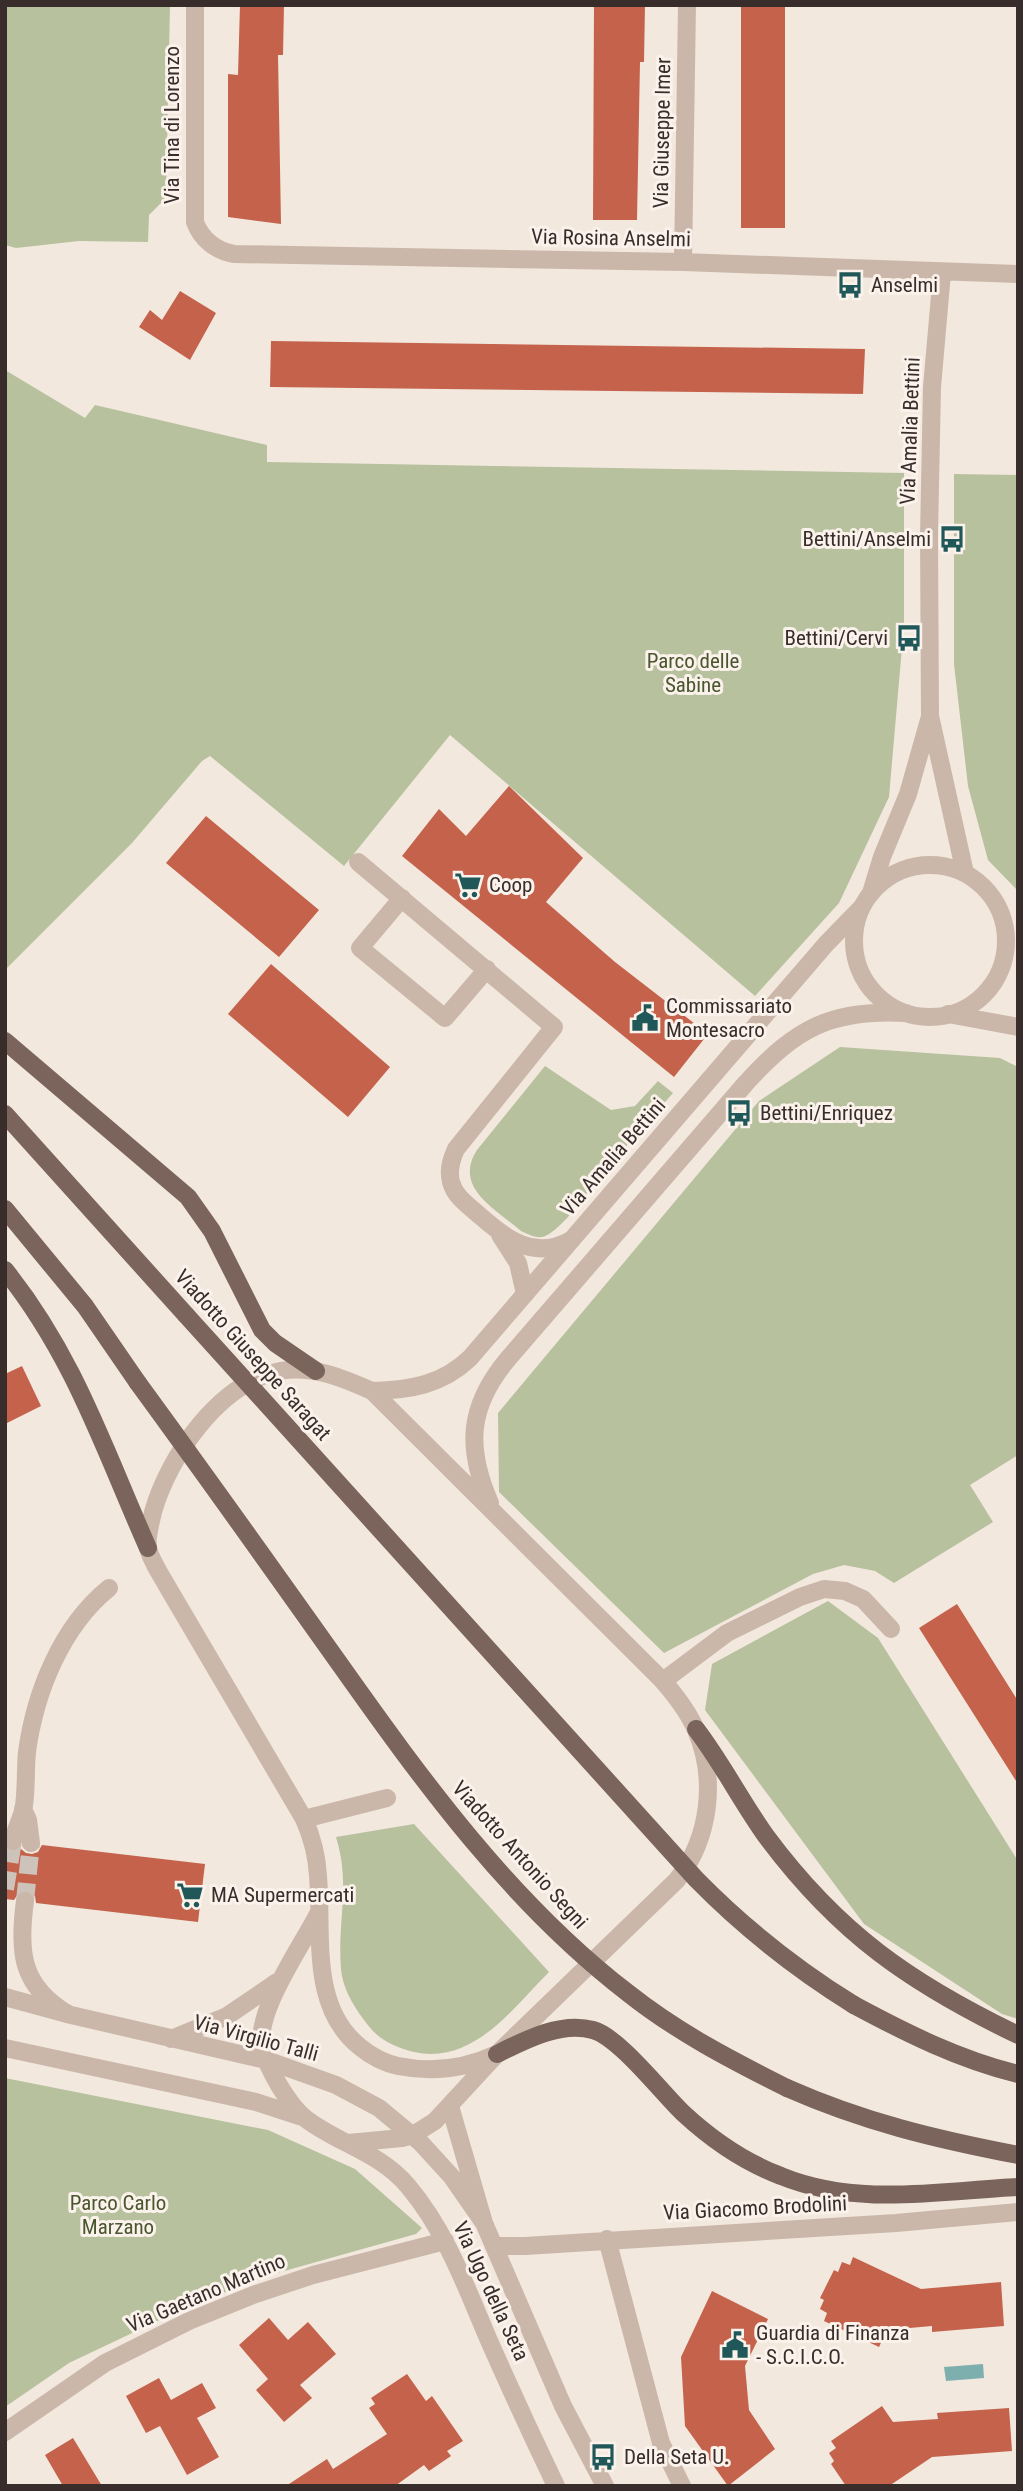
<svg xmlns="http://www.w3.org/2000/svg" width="1023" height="2491" font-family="'Roboto Condensed',sans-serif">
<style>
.green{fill:#b7c19e}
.water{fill:#7eafaf}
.building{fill:#c4624b}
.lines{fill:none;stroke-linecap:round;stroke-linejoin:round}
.minor-tunnel{stroke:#cdc3ba;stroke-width:18;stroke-dasharray:18 9;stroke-linecap:butt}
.minor{stroke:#cab7aa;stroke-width:18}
.tertiary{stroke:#cab7aa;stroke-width:18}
.primary{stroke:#7a645b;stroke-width:18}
.primary-bridge{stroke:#7a645b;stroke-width:18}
.labels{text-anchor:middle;stroke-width:6;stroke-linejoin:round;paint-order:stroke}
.street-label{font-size:21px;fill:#382d2a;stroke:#faf2eb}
.poi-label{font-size:21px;fill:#382d2a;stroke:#faf2eb;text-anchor:start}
.park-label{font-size:21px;fill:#49562e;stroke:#faf2eb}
</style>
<rect width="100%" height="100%" fill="#f2e8de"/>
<!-- green -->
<path class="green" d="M5,5H170L166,198L149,215L148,242L79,241L16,248L5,245Z
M5,370L85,418L95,405L267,445V462L904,473V624L889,797L839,903L755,996L450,735L344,866L210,756L202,761L132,843L5,970Z
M954,474L1018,475V891L988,860L968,786L954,664Z
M840,1047L1000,1058L1018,1067V1455L970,1485L993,1522L894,1583L875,1571L844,1565L813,1574L664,1653L499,1492L498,1413L759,1101Z
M545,1066L611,1110L635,1106L658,1081L673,1093L622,1151L610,1150C604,1161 599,1174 592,1185C586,1197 556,1235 542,1237C535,1238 527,1234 521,1231C495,1208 453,1188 477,1150Z
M828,1601L878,1638L1018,1861V2019L1002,2014L864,1924L705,1710L712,1664Z
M414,1824L549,1972C512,2009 473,2065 414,2052C398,2048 383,2042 372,2030C358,2013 343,1992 341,1969C337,1920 351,1886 336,1837Z
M5,2078L268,2130L355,2169L422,2228L416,2234L270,2275L189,2306L69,2363L5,2407Z"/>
<!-- water -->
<path class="water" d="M983,2364L984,2378L946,2381L944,2367Z"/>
<!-- building -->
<path class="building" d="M240,5H284L283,55H278L281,224L228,217V74L238,75Z
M594,5H645L644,62H640L637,220H593Z
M741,5H785V228H741Z
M180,291L216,313L190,360L139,327L150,310L162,320Z
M271,341L865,349L863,394L270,387Z
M509,786L583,858L546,902L615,962L708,1034L674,1077L402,856L439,809L466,836Z
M206,816L319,910L279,957L166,863Z
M271,964L390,1067L348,1117L228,1014Z
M22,1366L41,1406L5,1424V1374Z
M957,1604L1018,1701V1784L919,1628Z
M42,1845L205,1864L198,1922L36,1903L35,1896L27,1890L20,1891L14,1900L5,1899V1849L16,1852L21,1849L26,1853L32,1854L38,1852Z
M853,2257L921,2289L1001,2282L1004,2326L932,2332V2326L887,2330L879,2347L824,2321L827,2313L820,2309L824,2300L820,2298L834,2270L838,2272L842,2262L850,2265Z
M712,2291L768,2319L745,2366L749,2410L775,2449L728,2486L685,2426L681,2357Z
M269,2318L288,2340L308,2322L336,2354L300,2385L312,2398L284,2422L256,2390L268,2379L239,2345Z
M407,2374L426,2401L432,2396L463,2441L447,2451L451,2456L429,2471L424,2465L395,2486H286L327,2459L333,2469L387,2434L369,2408L375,2404L371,2398Z
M159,2378L171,2400L202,2383L216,2408L197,2418L219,2457L187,2475L160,2426L146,2433L126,2396Z
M882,2406L893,2422L938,2419L937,2413L1009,2408L1012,2451L932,2457L889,2486H846L831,2464L834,2461L829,2453L836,2448L831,2441Z
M73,2438L102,2486H63L45,2455Z"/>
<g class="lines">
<!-- minor-tunnel -->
<path class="minor-tunnel" d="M5,1889L13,1841
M25,1901L31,1843"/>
<!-- minor -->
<path class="minor" d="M195,5V222C201,239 216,251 234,254L683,262L1018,274
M683,262L687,5
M942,273L932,387L929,536L930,716L965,873
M358,862L554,1027L456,1149C451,1160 448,1170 451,1182C455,1197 468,1205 479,1215C507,1239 534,1261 571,1240
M871,893L882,857L908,794L929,720
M402,898L360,948L445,1018L487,969
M500,1235L518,1263L525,1294
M663,1681L727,1633L800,1597L824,1589L845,1591L863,1599L891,1629
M23,1809L28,1820L31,1843
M304,1819L387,1798
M13,1841C15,1831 20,1821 23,1811C27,1793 25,1771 27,1752C35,1693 61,1627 109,1588
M25,1901C18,1952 21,1986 68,2014
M607,2239L661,2443L682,2486
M494,2246H525L896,2223L1018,2212
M5,2432L105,2363L189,2321L253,2295L313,2275L445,2241"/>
<!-- tertiary -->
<path class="tertiary" d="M854 941a76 76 0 1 1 152 0a76 76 0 1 1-152 0Z
M948,1014L1018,1027
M372,1391C410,1390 442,1385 470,1358L826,944L862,907
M490,1503C466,1448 468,1407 507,1360L746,1083C796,1028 831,1009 906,1013
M319,1912C302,1946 255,2011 262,2047C267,2068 289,2106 306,2119C339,2144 379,2152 408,2186C445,2230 465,2284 487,2336C509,2386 532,2436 556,2486
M5,1997L71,2015L266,2060L336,2085L379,2108L420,2142L452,2177L484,2223
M171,2039L227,2016L277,1982
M5,2048L256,2102L305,2118
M450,2106L484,2223L563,2406L605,2486
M348,2143L402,2138L413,2135L435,2121L497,2054L677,1880C710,1838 717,1779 696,1730C688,1711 676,1696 663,1681L372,1391C343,1378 312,1365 280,1371C219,1383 169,1456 153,1512C151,1522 146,1538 148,1548C151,1561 161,1575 167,1586L304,1819C312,1837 317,1856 318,1876C323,1934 309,2006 360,2047C371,2056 384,2063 398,2066C433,2073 465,2069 497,2054"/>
<!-- primary -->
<path class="primary" d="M5,1041L188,1197L212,1231L262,1330L275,1343L316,1371
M5,1114L186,1315
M5,1209L85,1306L138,1383
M5,1270C74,1356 104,1449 148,1548
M696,1729C722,1763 741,1801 766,1836C838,1933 910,1983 1018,2035
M854,2005C906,2033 960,2060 1018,2074
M497,2054C525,2040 561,2021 593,2030C619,2037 662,2093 683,2113C711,2139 744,2162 781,2176C857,2207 939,2191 1018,2187
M787,2088C864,2122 935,2139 1018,2155"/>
<!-- primary-bridge -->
<path class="primary-bridge" d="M186,1315L696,1879C744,1928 796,1969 854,2005
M138,1383C206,1476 273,1570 339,1663C424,1783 511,1903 628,1993C677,2032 731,2060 787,2088"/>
</g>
<!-- icons -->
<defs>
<symbol id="bus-bare" viewBox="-9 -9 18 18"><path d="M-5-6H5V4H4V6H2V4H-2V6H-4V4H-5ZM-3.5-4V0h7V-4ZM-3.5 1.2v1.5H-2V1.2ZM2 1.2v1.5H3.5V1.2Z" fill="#205859" stroke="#faf2eb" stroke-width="2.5" paint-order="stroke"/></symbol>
<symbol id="supermarket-bare" viewBox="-9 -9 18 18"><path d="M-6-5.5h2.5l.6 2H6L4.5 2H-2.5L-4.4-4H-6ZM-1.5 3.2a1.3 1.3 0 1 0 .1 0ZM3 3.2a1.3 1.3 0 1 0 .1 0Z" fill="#205859" stroke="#faf2eb" stroke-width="2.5" paint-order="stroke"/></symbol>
<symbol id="civic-bare" viewBox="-9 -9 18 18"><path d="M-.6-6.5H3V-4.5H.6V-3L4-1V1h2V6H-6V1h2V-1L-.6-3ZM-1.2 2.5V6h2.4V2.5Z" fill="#205859" stroke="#faf2eb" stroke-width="2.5" paint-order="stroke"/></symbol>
</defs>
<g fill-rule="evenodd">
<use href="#bus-bare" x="831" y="266" width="38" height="38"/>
<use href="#bus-bare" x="933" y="520" width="38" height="38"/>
<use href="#bus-bare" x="890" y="619" width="38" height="38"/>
<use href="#supermarket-bare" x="449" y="866" width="38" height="38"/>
<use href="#civic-bare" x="626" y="999" width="38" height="38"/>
<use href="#bus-bare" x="720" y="1094" width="38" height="38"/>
<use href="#supermarket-bare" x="171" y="1876" width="38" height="38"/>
<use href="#civic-bare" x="716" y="2326" width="38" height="38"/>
<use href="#bus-bare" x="584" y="2438" width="38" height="38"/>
</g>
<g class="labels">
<!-- street labels -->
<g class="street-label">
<text transform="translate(172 125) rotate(-90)" y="7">Via Tina di Lorenzo</text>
<text transform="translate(662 133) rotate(-89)" y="7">Via Giuseppe Imer</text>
<text transform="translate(611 238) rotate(1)" y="7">Via Rosina Anselmi</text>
<text transform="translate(910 431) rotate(-88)" y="7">Via Amalia Bettini</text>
<text transform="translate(613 1157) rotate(-49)" y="7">Via Amalia Bettini</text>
<text transform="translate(253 1355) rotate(48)" y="7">Viadotto Giuseppe Saragat</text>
<text transform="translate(520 1855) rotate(48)" y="7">Viadotto Antonio Segni</text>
<text transform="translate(256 2038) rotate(15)" y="7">Via Virgilio Talli</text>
<text transform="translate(755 2208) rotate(-3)" y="7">Via Giacomo Brodolini</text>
<text transform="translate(491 2291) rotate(65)" y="7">Via Ugo della Seta</text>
<text transform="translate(206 2293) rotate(-23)" y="7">Via Gaetano Martino</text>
</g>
<!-- poi labels -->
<g class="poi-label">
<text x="871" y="292">Anselmi</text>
<text x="931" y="546" text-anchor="end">Bettini/Anselmi</text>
<text x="888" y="645" text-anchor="end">Bettini/Cervi</text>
<text x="489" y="892">Coop</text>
<text x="666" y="1013">Commissariato<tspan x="666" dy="24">Montesacro</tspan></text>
<text x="760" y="1120">Bettini/Enriquez</text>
<text x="211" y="1902">MA Supermercati</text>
<text x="756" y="2340">Guardia di Finanza<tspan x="756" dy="24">- S.C.I.C.O.</tspan></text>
<text x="624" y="2464">Della Seta U.</text>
</g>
<!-- park labels -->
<g class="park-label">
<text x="693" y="668">Parco delle<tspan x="693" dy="24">Sabine</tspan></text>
<text x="118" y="2210">Parco Carlo<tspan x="118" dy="24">Marzano</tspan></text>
</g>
</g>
<!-- border -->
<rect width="1023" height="2491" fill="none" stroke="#382d2a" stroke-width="14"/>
</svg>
